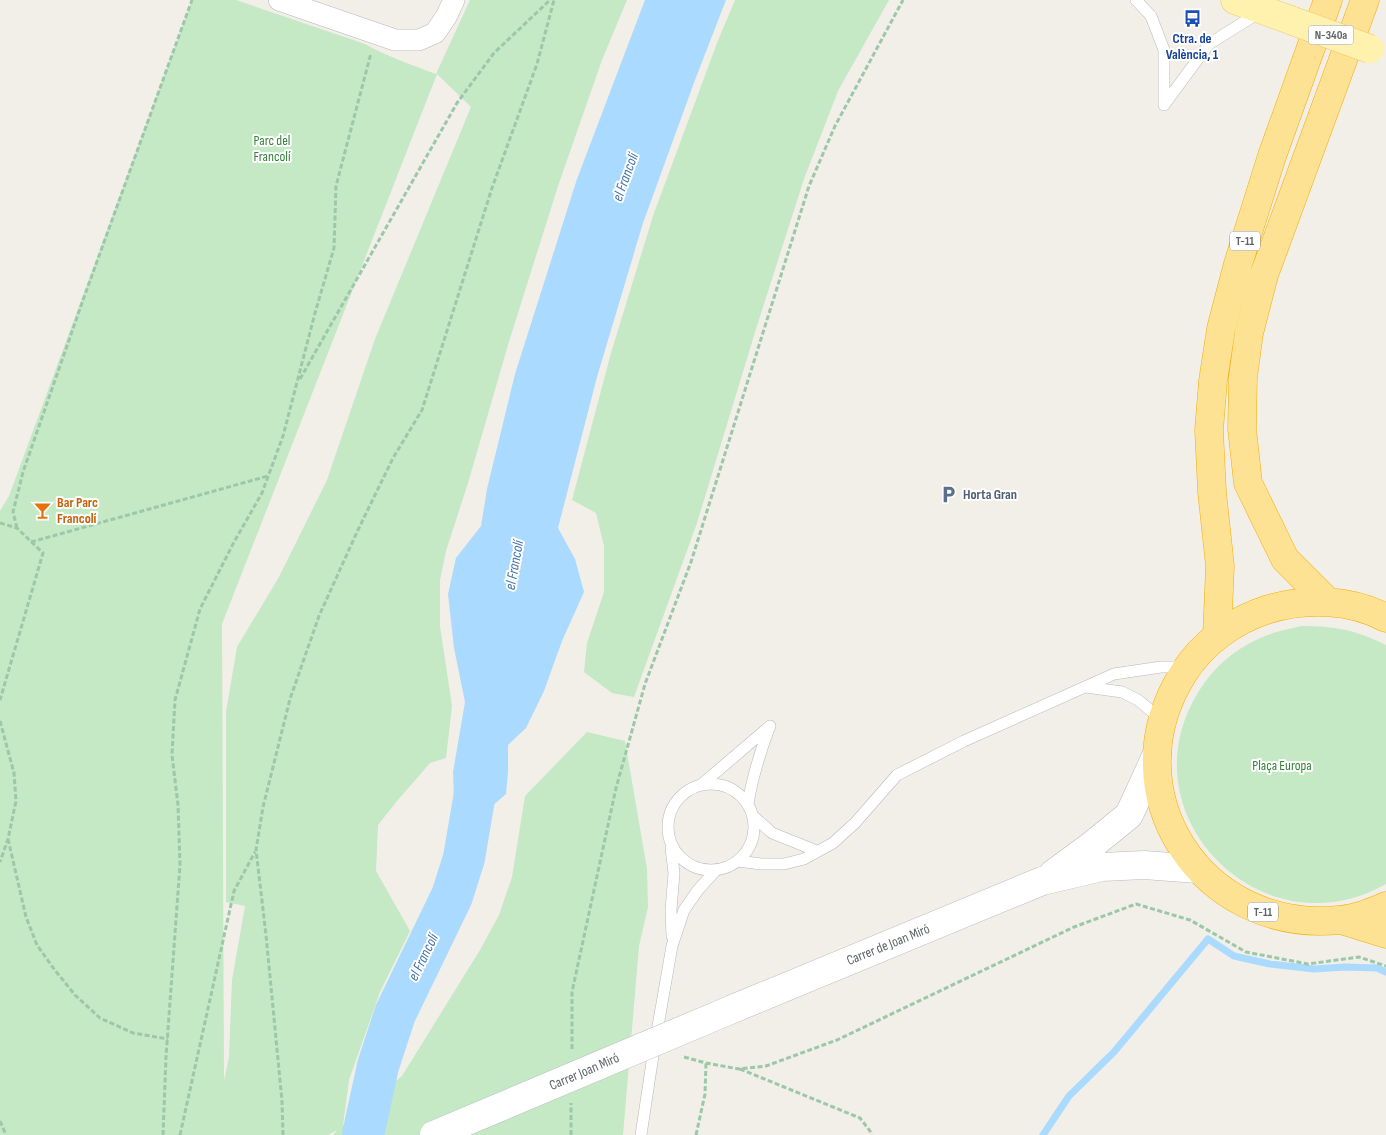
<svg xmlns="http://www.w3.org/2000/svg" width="1386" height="1135" font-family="'Sofia Sans Condensed',sans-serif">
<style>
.green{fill:#c5e8c5;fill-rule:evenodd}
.water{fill:#aadaff}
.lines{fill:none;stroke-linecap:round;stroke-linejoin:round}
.stream{stroke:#aadaff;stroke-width:7}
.river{stroke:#aadaff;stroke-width:42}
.lane-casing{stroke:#b5b8bc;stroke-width:12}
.street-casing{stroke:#b5b8bc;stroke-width:22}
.secondary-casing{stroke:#b6babf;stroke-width:29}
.primary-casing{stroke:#f2c960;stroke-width:29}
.highway-casing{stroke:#f9ab00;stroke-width:29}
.path{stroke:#9cc7a9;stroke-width:3;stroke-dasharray:5 2.5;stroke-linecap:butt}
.lane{stroke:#fff;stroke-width:11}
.street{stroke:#fff;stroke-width:21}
.secondary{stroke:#fff;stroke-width:28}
.primary{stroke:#fff2af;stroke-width:28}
.highway{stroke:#fde293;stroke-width:28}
.secondary-bridge-casing{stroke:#b6babf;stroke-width:29;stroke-linecap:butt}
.primary-bridge-casing{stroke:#f2c960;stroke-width:29;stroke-linecap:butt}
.secondary-bridge{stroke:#fff;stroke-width:28}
.primary-bridge{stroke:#fff2af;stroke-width:28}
.labels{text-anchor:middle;stroke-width:4;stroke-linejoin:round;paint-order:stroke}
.shield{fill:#fff;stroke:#8f9295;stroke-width:1}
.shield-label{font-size:12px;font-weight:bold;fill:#5f6368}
.transit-label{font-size:14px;font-weight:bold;fill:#164399;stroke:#fff}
.park-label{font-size:14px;fill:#348238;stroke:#fff}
.service-label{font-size:14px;font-weight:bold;fill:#4e5e75;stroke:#fff;text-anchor:start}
.food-label{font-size:14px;font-weight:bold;fill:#c56008;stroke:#fff;text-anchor:start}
.street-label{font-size:14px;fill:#5f6368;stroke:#fff}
.water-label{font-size:15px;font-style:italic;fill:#4174aa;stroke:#fff}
</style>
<rect width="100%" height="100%" fill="#f1efe8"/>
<!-- green -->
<path class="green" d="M192,0H236L365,44C388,57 412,65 436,74L470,0H627L602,60L558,186L508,345L468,483L446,551L440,580V626L452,706L446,758L430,763L397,801L378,825L376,871L410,931L380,992L349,1080L343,1125L402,1076L480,950L499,915L512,877L525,796L587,732L625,741L647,869L648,907L639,946L623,1135H333L337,1130L328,1135H0V511L9,496ZM437,74L471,107L375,339L327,480L279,577L237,647L226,712V902L245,906L232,980L229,1057L224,1081L222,624Z
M735,0H889L838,91L804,179L756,329L697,523L634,697L612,693L584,672L587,643L604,592V546L596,513L572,500L611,353L653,216L717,43Z
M1301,626C1335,626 1356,630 1386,645V884C1261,955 1122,813 1199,691C1213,668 1234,650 1258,639C1272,632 1286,630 1301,626Z"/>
<!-- water -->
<path class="water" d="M645,0H726L695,80L643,223L597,377L558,528L575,559L584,592L562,641L544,691L526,728L508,745V772L506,794L491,807L454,800L453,772L465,702L454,648L448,594L456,558L481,526L487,489L515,374L577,179Z"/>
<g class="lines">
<!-- stream -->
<path class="stream" d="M1043,1135L1069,1096L1114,1052L1208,939L1234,956L1270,964L1314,969L1345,967L1377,968L1386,972"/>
<!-- river -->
<path class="river" d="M363,1135L378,1066L395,1014L452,896L464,858L483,746"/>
<defs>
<path id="lane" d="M1136,0L1151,16L1164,50V105
M1164,105L1209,44L1260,12
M1086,687L1122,692L1138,700L1162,720
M668 827a43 43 0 1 1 86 0a43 43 0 1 1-86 0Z
M701,785L770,726
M748,804C752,777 760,753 769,728
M752,815L772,833L817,851
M671,848L674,873L671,910L672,936
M738,861L761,864H784L804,859L833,843L855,823L897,775L964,741L1114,674L1161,667H1187
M641,1135L654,1049L672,946L684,910L698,890L716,870"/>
<path id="street" d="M279,0L395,40H419L435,33L446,17L454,0"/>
<path id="secondary" d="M1053,874L1091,846L1129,815L1157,754
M735,1008L1042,881L1102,867L1144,865L1198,869"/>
<path id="primary" d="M1235,0L1293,21"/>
<path id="highway" d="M1328,602L1285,559L1248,483L1242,429L1243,377L1249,333L1264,275L1365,0
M1386,618C1351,599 1306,598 1269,609C1234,620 1202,643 1183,674C1109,792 1202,934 1339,920C1356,919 1371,912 1386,906
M1217,636L1220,566L1212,492L1209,430L1213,381L1221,329L1238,264L1272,156L1328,0
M1341,920L1386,934"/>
</defs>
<!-- lane casing -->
<use href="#lane" class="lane-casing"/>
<!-- street casing -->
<use href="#street" class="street-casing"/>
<!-- secondary casing -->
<use href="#secondary" class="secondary-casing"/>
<!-- primary casing -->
<use href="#primary" class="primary-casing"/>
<!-- highway casing -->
<use href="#highway" class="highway-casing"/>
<!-- path -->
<path class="path" d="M300,379L457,103L494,53L550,0
M0,523L17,528L43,553L0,700
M17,528L13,512L23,472L83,300L192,0
M31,542L268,476
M0,721L14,773L16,801L8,839L0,862
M8,839L26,917L37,945L54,969L75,995L100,1018L133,1033L168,1039
M572,1049V992L616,788L645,684L691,562L809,186L835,126L903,0
M684,1057L706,1063L739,1069L766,1066L837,1040L1074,927L1136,904L1190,920L1246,952L1308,964L1359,957L1386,966
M740,1069L860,1118L870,1131L871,1135
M0,1121L6,1135
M163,1135L166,1057L180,865L178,805L172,755L175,700L200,609L234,542L262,493L283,436L315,313L334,248L336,186L371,53
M180,1135L234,891L255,852
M283,1135L282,1101L266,935L256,850L263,807L290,699L319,616L357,532L393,458L422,410L492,188L537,64L554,0
M571,1135V1103
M696,1135L705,1094L706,1063"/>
<!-- lane -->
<use href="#lane" class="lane"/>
<!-- street -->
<use href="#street" class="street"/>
<!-- secondary -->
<use href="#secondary" class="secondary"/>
<!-- primary -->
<use href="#primary" class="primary"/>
<!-- highway -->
<use href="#highway" class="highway"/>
<defs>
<path id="secondary-bridge" d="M434,1135L735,1008"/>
<path id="primary-bridge" d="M1293,21L1370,49"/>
</defs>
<!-- secondary-bridge casing -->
<use href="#secondary-bridge" class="secondary-bridge-casing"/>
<!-- primary-bridge casing -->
<use href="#primary-bridge" class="primary-bridge-casing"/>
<!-- secondary-bridge -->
<use href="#secondary-bridge" class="secondary-bridge"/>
<!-- primary-bridge -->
<use href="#primary-bridge" class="primary-bridge"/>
</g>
<!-- icons -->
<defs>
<symbol id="bus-bare" viewBox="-9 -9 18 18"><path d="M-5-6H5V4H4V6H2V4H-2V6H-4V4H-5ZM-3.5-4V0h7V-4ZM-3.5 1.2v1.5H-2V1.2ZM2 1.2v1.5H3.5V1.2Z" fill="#1a4fb4" stroke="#fff" stroke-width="2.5" paint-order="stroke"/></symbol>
<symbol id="parking-bare" viewBox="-9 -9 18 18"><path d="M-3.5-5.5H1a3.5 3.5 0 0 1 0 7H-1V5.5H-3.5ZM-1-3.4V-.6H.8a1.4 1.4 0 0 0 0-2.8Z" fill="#5c6f8a" stroke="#fff" stroke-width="2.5" paint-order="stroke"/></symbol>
<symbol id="bar-bare" viewBox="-9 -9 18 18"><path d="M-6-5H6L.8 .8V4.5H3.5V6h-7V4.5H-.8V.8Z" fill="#e8710a" stroke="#fff" stroke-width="2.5" paint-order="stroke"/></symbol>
</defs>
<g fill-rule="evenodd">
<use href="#bus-bare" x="1180" y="6" width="25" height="25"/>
<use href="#parking-bare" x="936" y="482" width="25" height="25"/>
<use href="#bar-bare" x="30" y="498" width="25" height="25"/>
</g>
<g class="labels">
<!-- shield labels -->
<g class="shield">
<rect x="1308.5" y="25.5" width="45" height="19" rx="4"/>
<rect x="1230" y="231.5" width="30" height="19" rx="4"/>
<rect x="1248" y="902.5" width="30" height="19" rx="4"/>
</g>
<g class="shield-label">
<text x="1331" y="39">N-340a</text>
<text x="1245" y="245">T-11</text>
<text x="1263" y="916">T-11</text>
</g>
<!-- transit labels -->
<g class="transit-label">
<text x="1192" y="43">Ctra. de<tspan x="1192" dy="16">València, 1</tspan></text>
</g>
<!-- park labels -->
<g class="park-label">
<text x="272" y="145">Parc del<tspan x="272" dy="16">Francolí</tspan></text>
<text x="1282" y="770">Plaça Europa</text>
</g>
<!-- service labels -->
<g class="service-label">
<text x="963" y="499">Horta Gran</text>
</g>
<!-- food labels -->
<g class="food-label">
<text x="57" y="507">Bar Parc<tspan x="57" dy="16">Francolí</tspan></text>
</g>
<!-- street labels -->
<g class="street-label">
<text transform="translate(888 944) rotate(-22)" y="5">Carrer de Joan Miró</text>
<text transform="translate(584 1071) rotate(-23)" y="5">Carrer Joan Miró</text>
</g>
<!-- water labels -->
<g class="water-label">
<text transform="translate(625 177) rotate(-70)" y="5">el Francolí</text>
<text transform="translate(514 565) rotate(-80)" y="5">el Francolí</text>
<text transform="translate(423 957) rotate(-64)" y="5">el Francolí</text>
</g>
</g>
</svg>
